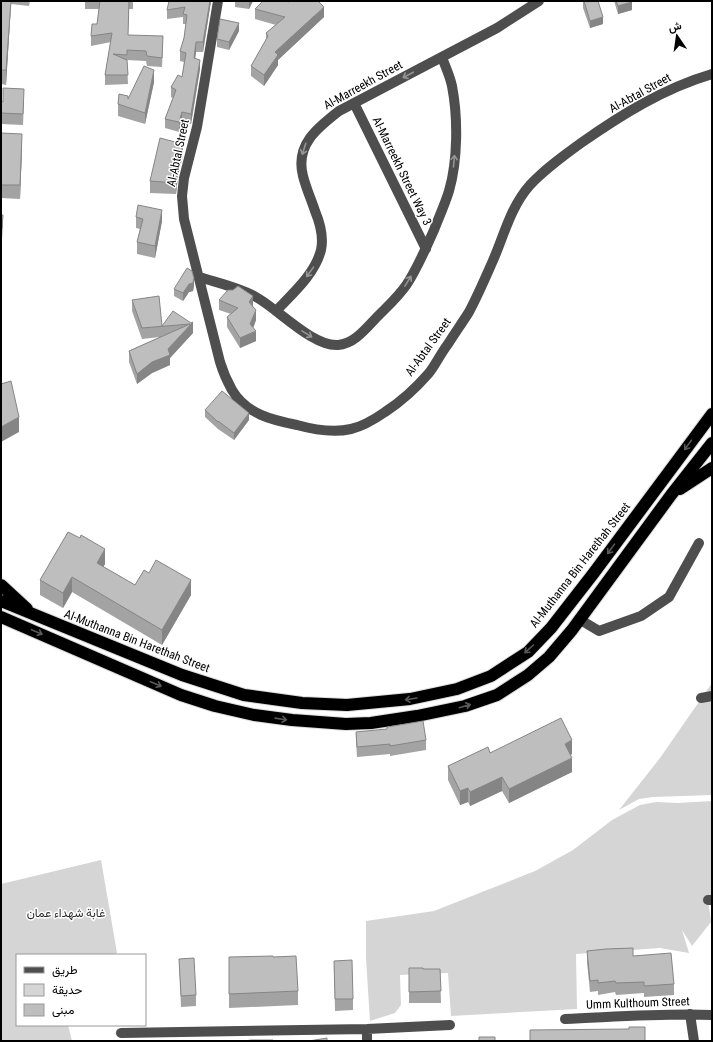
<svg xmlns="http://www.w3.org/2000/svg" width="713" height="1042" font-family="'Roboto Condensed',Vazirmatn,sans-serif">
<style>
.green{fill:#d5d5d5}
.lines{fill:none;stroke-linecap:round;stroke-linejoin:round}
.highway-casing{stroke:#dbdbdb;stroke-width:14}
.minor{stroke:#4e4e4e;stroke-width:10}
.highway{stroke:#000;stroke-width:12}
.wall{fill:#a3a3a3}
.shaded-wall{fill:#858585}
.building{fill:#bebebe;stroke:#858585}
.oneway{stroke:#959595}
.oneway2{stroke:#595959}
.labels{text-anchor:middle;stroke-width:3;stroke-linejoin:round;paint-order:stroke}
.street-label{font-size:12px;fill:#000;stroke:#fff}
.park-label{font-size:12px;fill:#2c2c2c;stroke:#fff}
</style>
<rect width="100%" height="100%" fill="#fff"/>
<!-- green -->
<path class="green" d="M712,683V795L653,797L639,799L619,810L660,758Z
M712,801V898L708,900L711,922L692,946L682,930L689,953L660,948L576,954L577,1009L451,1016L448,973L400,975L401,1005L395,1013L370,1021L366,958V921L434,911L535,871L573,850L612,820L640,805L656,802L678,803Z
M101,860L117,953L112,955H17V1025H68L72,1041H1V884Z"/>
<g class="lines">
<defs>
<path id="highway" d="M680,489L712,468
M1,585L27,609
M1,601L182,675L244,695L302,703L347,705L410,699L457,689L491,676L528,652L551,628L593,574L712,414
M1,617L181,695L215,706L254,715L292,720L346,724L371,723L417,716L465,706L497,695L528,675L549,657L572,630L671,495L712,443"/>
</defs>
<!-- highway casing -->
<use href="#highway" class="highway-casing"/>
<!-- minor -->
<path class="minor" d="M218,1L197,127L184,178L182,196L184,219L220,362C223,372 227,381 232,390C246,414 272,420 297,425C315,430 333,433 351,429C364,426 375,419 385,412C402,401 416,388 429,373C436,364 441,353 448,344C455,333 462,323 469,312C477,297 484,281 491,265C504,237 509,209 530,185C545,169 563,156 581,143C621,115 664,88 712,74
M354,103L426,249
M199,277C218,283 238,287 256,297C278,309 313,347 338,345C355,344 367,327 379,315C388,306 399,296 407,284C418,267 426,248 434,230C439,217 445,204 449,191C458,160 458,117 452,86C450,76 445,66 442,57
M276,311C293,293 315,274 321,250C324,236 320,223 315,211C311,199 306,188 303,176C295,145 317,128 339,111L497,28L539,1
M579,619L599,631L641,616L669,597L699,543
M701,698L712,696
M708,900H712
M690,1014L694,1041
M565,1019C614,1017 663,1013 712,1015
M367,1029V1041
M121,1033L367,1029L450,1025"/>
<!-- highway -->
<use href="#highway" class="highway"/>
</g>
<!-- wall -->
<path class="wall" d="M1,1H30L29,6L11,4L6,85L1,84Z
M85,1H133V9H129L128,35L163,46L162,67L147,66L146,61L127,60L128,84L105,85V75L111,42L91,46V36L97,24L99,9H85Z
M211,1L203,52H196L195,58L200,69L191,124L182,122L179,132L165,128V119L173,98L171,97V87L182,77L184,62L180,61V51L184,38L186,24H183V17L167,19V10Z
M235,1H253L249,9L235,7Z
M583,1H598L603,24L590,28L583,8Z
M614,1H632V10L618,14Z
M255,9L324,17L278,60V65L264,86L251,76V66L266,40V33L276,25L255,19Z
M239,31L229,50L217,47V39Z
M154,82L145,124L118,116V104L128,99Z
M24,100L23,125L1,124V101Z
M1,133L22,148L20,199L1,198Z
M183,155L178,176L176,194L150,193V181Z
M1,215L3,226L2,239H1Z
M136,217L162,221L155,258L137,254V242L140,229L136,228Z
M194,286L193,291L189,292L183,301L174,296V289Z
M132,300L162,326L191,323L193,333L170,358V365L152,373L137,384L129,362V351L160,337L142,339L132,311Z
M219,300L253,306V307L256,320L253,328L256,341L240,348L227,327V317L231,314L219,310Z
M205,410L249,420L234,440L218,429L205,417Z
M105,564L103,567L135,585L191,595L162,645L72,592L63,608L40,595V580Z
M356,732L426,740V750L390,756V754L357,757L356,742Z
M490,753L572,754L570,755L572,772L509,803L502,791L470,806L468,802L460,805L448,780V766Z
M587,951L633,956L674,984V995L644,997V993L616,995L615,992L598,995V991L590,992L587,962Z
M229,957H273L298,991V1005L229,1008Z
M179,959L196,995V1006L181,1007Z
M334,961L353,999V1010L335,1011Z
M409,968L423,969H440L441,1003H409Z"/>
<!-- shaded-wall -->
<path class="shaded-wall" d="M11,1V4L6,85V70Z
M210,1H211L203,52V42Z
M249,1H253L249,9Z
M632,2V10L618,14V6Z
M324,7V17L278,60V65L264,86V75L275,52Z
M603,17V24L590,28V21Z
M239,23V31L229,50V42Z
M196,42V52L194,68V58Z
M200,60V69L191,124V114Z
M154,70V82L145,124V113Z
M182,112V122L179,132V122Z
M22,134V148L20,199V185Z
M183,144V155L178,176L176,194V183L178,165Z
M162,210V221L155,258V246Z
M194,278V286L193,291L189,292L183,301V293L189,284Z
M253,296V306L249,312V302Z
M256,310V320L251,334L256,331V341L240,348V338L250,324Z
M193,322V333L170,358V365L152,373L137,384V374L168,349Z
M249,413V420L234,440V433Z
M19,417V432L1,442V427Z
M105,549V564L97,578V563Z
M72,577V592L63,608V593Z
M191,580V595L162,645V630Z
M572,740V754L565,758V744Z
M572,758V772L509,803V789Z
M502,777V791L470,806V792Z
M468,788V802L460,805V791Z"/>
<!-- building -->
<path class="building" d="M1,1H11L6,70H1Z
M100,1H129L128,35L163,36L162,58L147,56L146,51L127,50V55L113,54L127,60L128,75H105L112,33L91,36L92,24H97Z
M169,1H210L203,42H196L194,58L200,60L191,114L182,112L179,122L165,119L176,90L171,87L178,75L182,77L186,53L180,51L184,38L187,15L183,14L185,7L167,10Z
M263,1H286L289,2V1H318L324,7L275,52L278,55L264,75L251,66L268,36L266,33L285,17L255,9Z
M584,1H598L603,17L590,21Z
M616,1H632V2L618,6Z
M220,19L239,23L229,42L217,39Z
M144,66L154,70L145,113L118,104L119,94L128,96V99Z
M3,88L24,89L23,114L1,113V101L3,102Z
M1,133L22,134L20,185H1Z
M160,138L183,144L178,165L176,183L150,181Z
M138,205L162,210L155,246L137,242L143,219L136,217Z
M1,215H3L2,228L1,227Z
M187,268L192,271L194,278L193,283L189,284L183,293L174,289Z
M238,286L253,296L249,302L256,310L250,324L256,331L240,338L227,317L238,308L219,300L228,290H233Z
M159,296L162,326L173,311L191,323L193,322L168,349L170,355L152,362L137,374L129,351L190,324L142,328L132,300Z
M11,381L19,417L1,427V384Z
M222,391L249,413L234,433L218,421V422L205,410Z
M68,532L80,538L81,535L105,549L97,563L135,585L144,570L149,573L156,560L191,580L162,630L72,577L63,593L40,580Z
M561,718L572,740L565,744L572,758L509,789L502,777L470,792L468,788L460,791L448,766L488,747L490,753Z
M423,721L426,740L390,746V744L357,747L356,732L387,729V727Z
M633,948V956L671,953L674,984L644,986V982L616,983L615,981L598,983V980L590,981L587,951L606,949Z
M273,956V957L296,956L298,991L229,994V957Z
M194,958L196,995L181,996L179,959Z
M352,960L353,999H335L334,961Z
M409,968H423V969H440L441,991L409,992Z
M629,1027H645V1041H530V1030L629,1029Z
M479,1037H495V1041H479Z
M327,1038V1041H303H309Z
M251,1040H273V1041H244Z"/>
<!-- one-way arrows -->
<defs><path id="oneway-shaft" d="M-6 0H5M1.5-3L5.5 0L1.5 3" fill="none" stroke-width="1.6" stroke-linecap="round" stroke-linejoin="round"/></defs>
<g class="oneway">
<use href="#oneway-shaft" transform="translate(408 75) rotate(152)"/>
<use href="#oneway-shaft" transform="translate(304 149) rotate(108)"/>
<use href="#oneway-shaft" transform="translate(454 161) rotate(-85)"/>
<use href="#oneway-shaft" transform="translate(310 272) rotate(126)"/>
<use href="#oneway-shaft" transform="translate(408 281) rotate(-58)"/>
<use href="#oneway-shaft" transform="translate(307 334) rotate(32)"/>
</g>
<g class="oneway2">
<use href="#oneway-shaft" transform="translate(688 445) rotate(126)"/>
<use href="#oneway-shaft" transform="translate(611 549) rotate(126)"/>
<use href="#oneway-shaft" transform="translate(37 632) rotate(23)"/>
<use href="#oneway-shaft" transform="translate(529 649) rotate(138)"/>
<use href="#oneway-shaft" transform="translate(156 684) rotate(23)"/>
<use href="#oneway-shaft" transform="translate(411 699) rotate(171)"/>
<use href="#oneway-shaft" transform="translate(465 706) rotate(-16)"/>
<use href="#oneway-shaft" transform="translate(281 719) rotate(8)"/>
</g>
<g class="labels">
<!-- street labels -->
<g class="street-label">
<text transform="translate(363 85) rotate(-29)" y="4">Al-Marreekh Street</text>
<text transform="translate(640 93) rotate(-29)" y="4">Al-Abtal Street</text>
<text transform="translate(178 153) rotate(-78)" y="4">Al-Abtal Street</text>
<text transform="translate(402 171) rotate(64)" y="4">Al-Marreekh Street Way 3</text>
<text transform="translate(428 347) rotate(-54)" y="4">Al-Abtal Street</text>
<text transform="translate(580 565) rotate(-52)" y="4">Al-Muthanna Bin Harethah Street</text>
<text transform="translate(137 641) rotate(21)" y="4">Al-Muthanna Bin Harethah Street</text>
<text transform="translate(638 1003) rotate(-2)" y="4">Umm Kulthoum Street</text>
</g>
<!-- park labels -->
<g class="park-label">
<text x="66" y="917">غابة شهداء عمان</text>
</g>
</g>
<!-- border -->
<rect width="713" height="1042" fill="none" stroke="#000000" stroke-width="4"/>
<!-- legend -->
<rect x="16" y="954" width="130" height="72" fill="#ffffff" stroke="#999999"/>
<rect x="24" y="967" width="20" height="6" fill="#4e4e4e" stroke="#999999"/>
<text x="52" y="974" font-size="12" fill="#000000">طريق</text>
<rect x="24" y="984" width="20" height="12" fill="#d5d5d5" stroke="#999999"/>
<text x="52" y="994" font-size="12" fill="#000000">حديقة</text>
<rect x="24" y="1004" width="20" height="12" fill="#bebebe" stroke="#999999"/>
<text x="52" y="1014" font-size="12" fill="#000000">مبنى</text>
<!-- north arrow -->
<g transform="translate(677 36) rotate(347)" stroke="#ffffff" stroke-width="3" paint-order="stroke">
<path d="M0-3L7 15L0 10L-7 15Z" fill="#000000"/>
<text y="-6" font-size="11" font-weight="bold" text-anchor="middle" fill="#000000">ش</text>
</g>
</svg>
